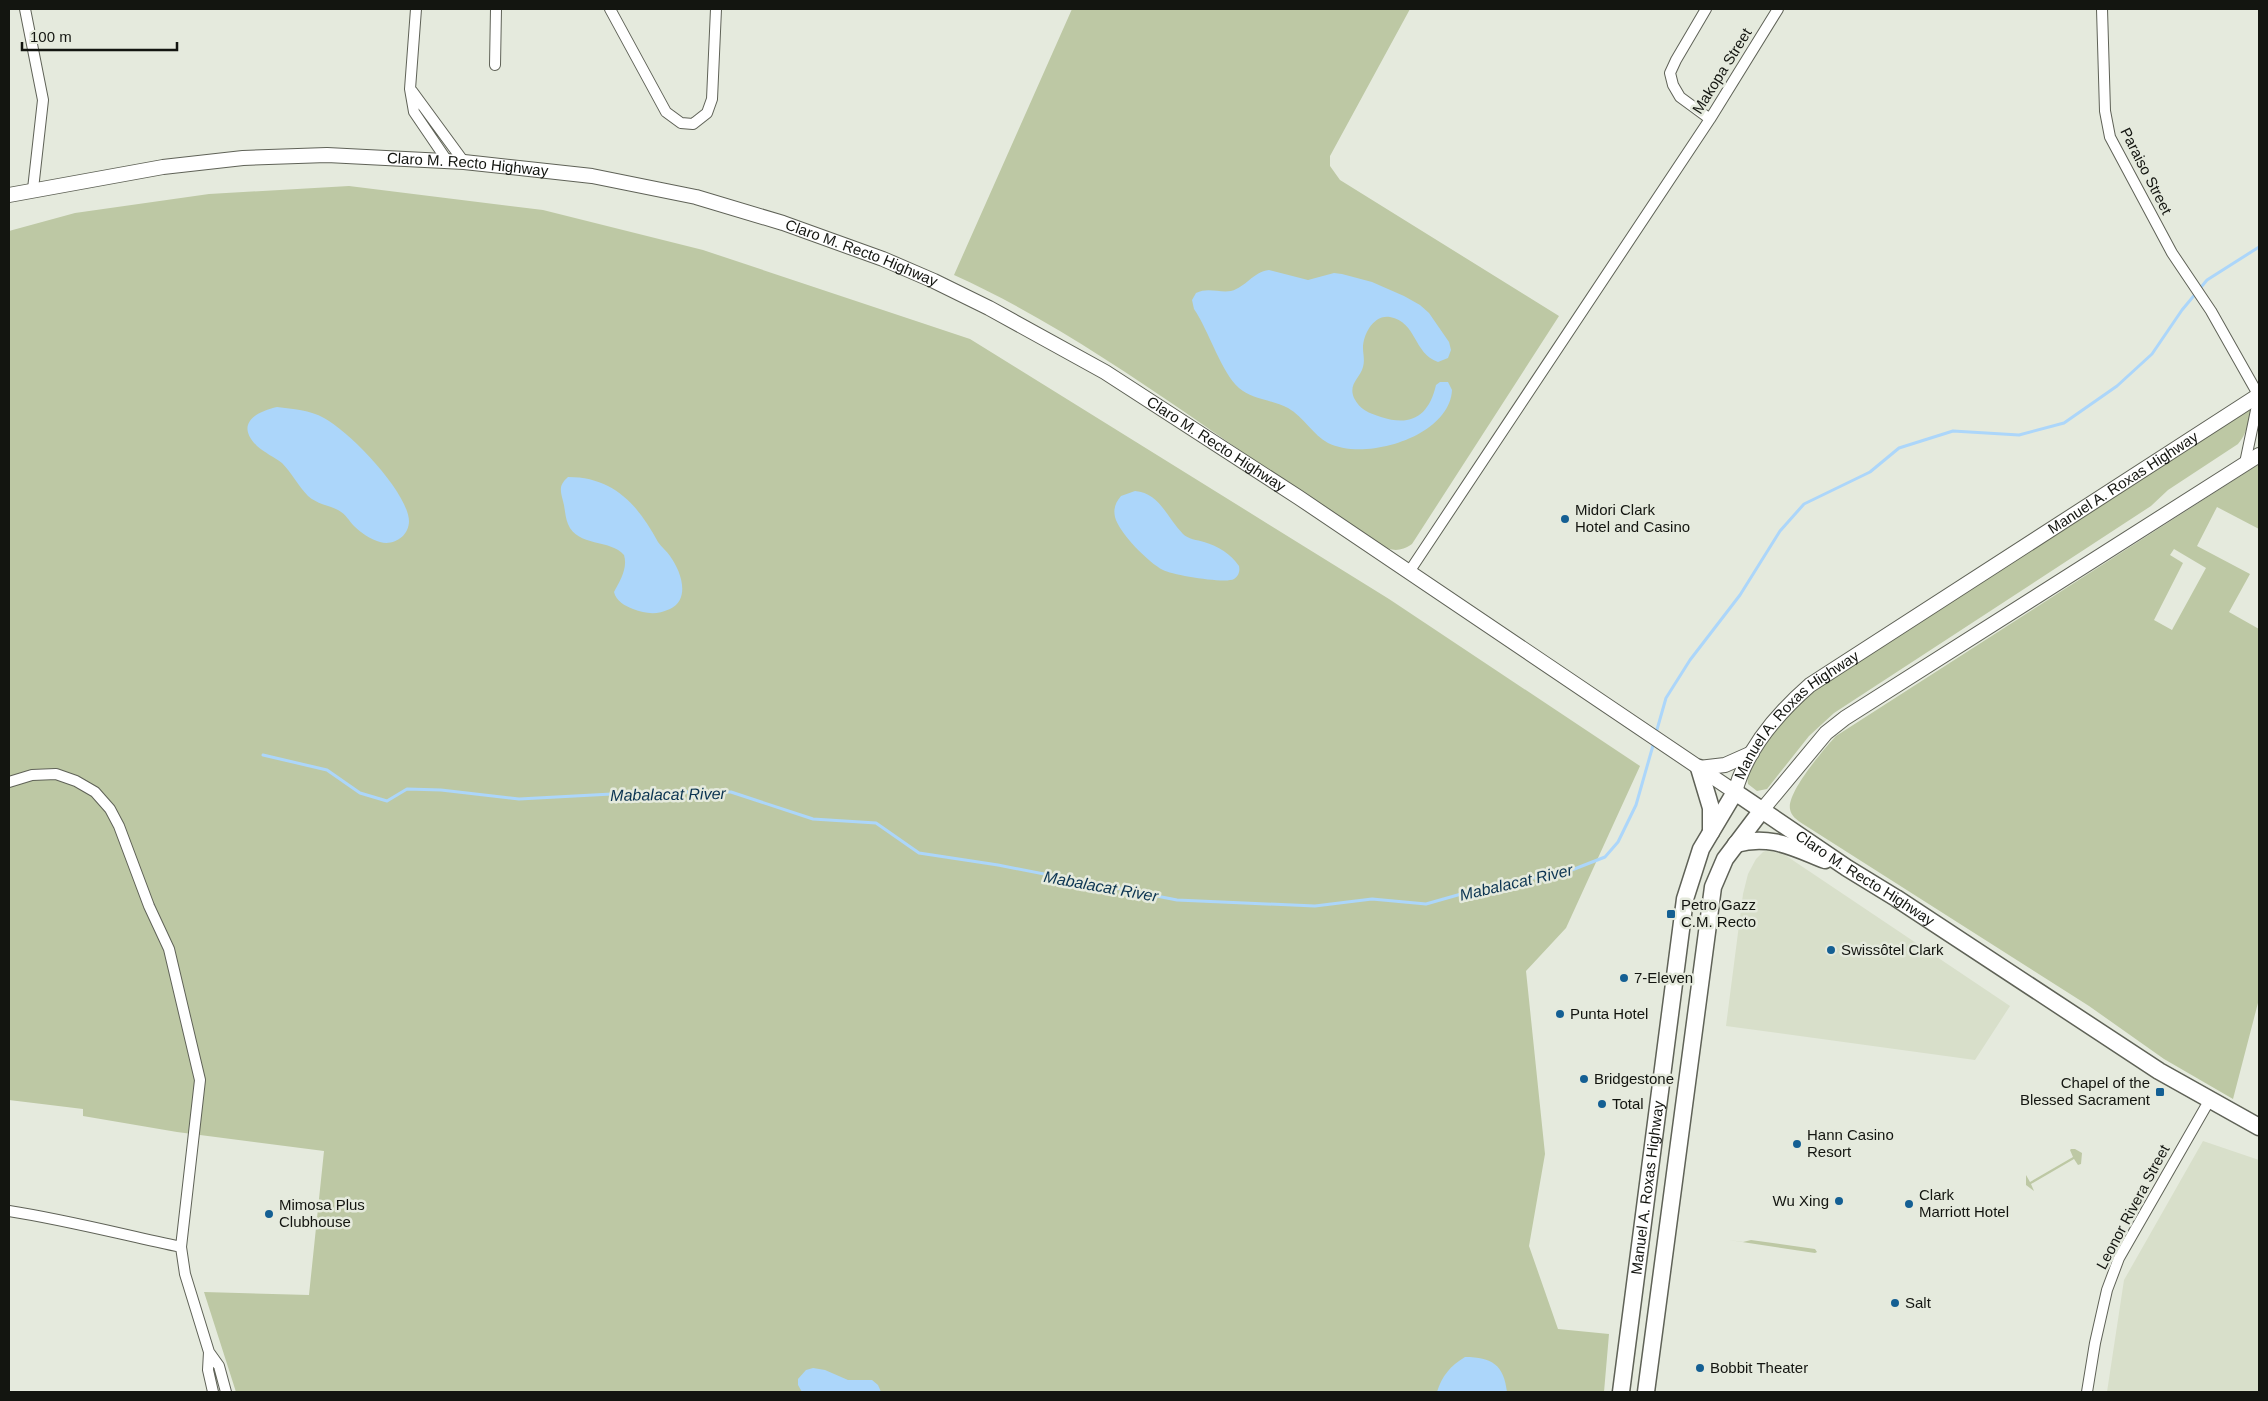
<svg xmlns="http://www.w3.org/2000/svg" width="2268" height="1401" font-family="Helvetica,sans-serif">
<style>
.built{fill:#d8dfca}
.green{fill:#bdc8a4;fill-rule:evenodd}
.water{fill:#acd6fa}
.lines{fill:none;stroke-linecap:round;stroke-linejoin:round}
.stream{stroke:#acd6fa;stroke-width:3}
.minor-casing{stroke:#5f6257;stroke-width:12}
.secondary-casing{stroke:#5f6257;stroke-width:16}
.primary-casing{stroke:#5f6257;stroke-width:19}
.minor{stroke:#fff;stroke-width:10}
.secondary{stroke:#fff;stroke-width:14}
.primary{stroke:#fff;stroke-width:16}
.poi-dot{fill:#145f93;stroke:#e5eadd;stroke-width:2}
.labels{text-anchor:middle;stroke-width:5;stroke-linejoin:round;paint-order:stroke}
.street-label{font-size:15px;fill:#131510;stroke:#e5eadd}
.poi-label{font-size:15px;fill:#131510;stroke:#e5eadd;text-anchor:start}
.water-label{font-size:16px;font-style:italic;fill:#0b3451;stroke:#e5eadd}
</style>
<rect width="100%" height="100%" fill="#e5eadd"/>
<!-- built -->
<path class="built" d="M1768,850L1785,855L2010,1006L1975,1060L1726,1026L1743,894L1748,874L1756,859L1763,852Z
M2203,1141L2259,1160V1392H2107L2124,1280Z"/>
<!-- green -->
<path class="green" d="M1072,9H1410L1330,156V166L1340,180L1559,316L1412,544C1400,552 1393,551 1380,546C1316,502 1252,459 1189,415C1113,363 1038,313 954,275Z
M349,186L543,210L703,250L970,339L1389,599L1640,766L1566,928L1526,971L1545,1154L1529,1246L1558,1329L1609,1334L1604,1392H236L204,1292L309,1295L324,1151L177,1132L83,1116V1109L9,1100V231L75,213L209,194Z
M2251,407C2249,421 2247,434 2238,444L2168,490L2151,506L2128,521L1834,713L1809,736L1767,789L1757,791L1748,784L1747,776L1773,732L1806,695Z
M2259,464V529L2217,507L2197,546L2250,574L2229,612L2259,629V999L2233,1099L2164,1059L2089,1006L1803,824C1797,820 1791,816 1790,809C1787,792 1824,749 1836,736ZM2174,549L2206,568L2172,630L2154,620L2183,563L2170,555Z
M2071,1149H2075L2082,1153L2081,1164L2078,1165L2074,1159L2031,1184L2034,1191L2026,1185V1175L2030,1182L2073,1157L2070,1150Z
M1729,1240L1743,1242L1751,1240L1815,1249L1817,1252L1815,1253Z"/>
<!-- water -->
<path class="water" d="M1269,270L1308,280L1334,273L1342,274L1372,282L1404,296L1420,305L1429,313L1449,342L1451,350L1448,358L1438,362C1413,353 1417,322 1390,317C1374,314 1363,334 1363,348C1363,354 1365,360 1363,367C1360,378 1348,384 1354,398C1360,410 1369,413 1381,417C1411,427 1429,416 1436,385L1440,382H1448L1452,390C1450,436 1366,462 1328,443C1313,435 1304,417 1288,408C1273,400 1251,399 1239,388C1221,372 1209,331 1194,309L1192,300L1196,293C1208,287 1219,293 1231,291C1246,287 1253,272 1269,270Z
M277,407C293,409 310,410 324,418C350,432 408,492 409,521C409,536 394,546 380,542C370,539 361,533 354,526C349,521 346,514 338,510C328,505 317,504 308,496C298,486 292,473 282,463C274,457 265,453 257,446C235,424 255,412 277,407Z
M568,477C614,477 638,505 658,542C661,547 667,551 670,556C681,571 691,599 670,609C657,615 646,614 633,609C625,606 616,601 614,592C620,581 628,568 624,555C611,539 577,547 568,524C565,517 565,508 563,501C560,490 559,485 568,477Z
M1135,491C1160,493 1167,518 1183,534C1188,539 1197,540 1204,542C1218,546 1231,554 1239,566C1240,571 1239,576 1234,579C1226,584 1172,575 1163,570C1149,563 1119,533 1115,517C1113,508 1116,502 1121,496Z
M1465,1357C1492,1357 1504,1365 1507,1392H1437C1442,1376 1450,1366 1465,1357Z
M813,1368L825,1370L848,1380H872L878,1385L881,1392H802L798,1385V1379L806,1370Z"/>
<g class="lines">
<!-- stream -->
<path class="stream" d="M1656,733L1666,698L1690,660L1740,595L1780,531L1804,504L1870,472L1899,448L1953,431L2019,435L2064,423L2117,386L2152,354L2182,310L2207,280L2259,247
M263,755L327,770L360,793L387,801L407,789L441,790L519,799L649,792H731L813,819L876,823L919,853L998,865L1177,900L1315,906L1372,899L1426,904L1507,881L1559,875L1605,857L1618,842L1636,805L1654,742"/>
<defs>
<path id="minor" d="M25,9L43,100L33,189
M416,9L410,89L414,112L448,162
M610,9L666,112L681,123L693,124L707,113L712,99L716,9
M1706,9L1676,60L1670,73L1673,85L1680,97L1710,119
M2102,9L2105,111L2110,137L2172,253L2211,311L2259,396L2245,463
M495,65L496,9
M412,91L464,162
M1409,572L1710,119L1778,9
M9,782L32,775L56,774L76,781L95,792L110,809L119,826L149,906L169,949L200,1080L181,1247L185,1274L209,1352L219,1366L226,1392
M9,1211C67,1220 124,1235 181,1247
M209,1352L208,1370L213,1392
M2087,1392L2095,1343L2107,1290L2119,1258L2209,1101"/>
<g id="secondary">
<path id="s1" d="M9,195L163,167L243,158L327,155L464,162L592,176L696,197L783,223L883,259L934,281L989,308L1105,372L1298,497L1735,792C1746,750 1778,713 1810,685L2259,395"/>
<path d="M1699,768L1725,765L1752,753"/>
<path d="M1762,810L1826,733L1845,718L2259,455"/>
</g>
<g id="primary">
<path d="M1699,768L1711,808V832"/>
<path d="M1736,844C1770,834 1794,848 1825,860"/>
<path id="s2" d="M1621,1392L1685,899L1701,849L1735,792L1847,868L1896,898L2159,1071L2259,1127"/>
<path d="M1646,1392L1713,887L1725,859L1762,810"/>
</g>
</defs>
<!-- minor casing -->
<use href="#minor" class="minor-casing"/>
<!-- secondary casing -->
<use href="#secondary" class="secondary-casing"/>
<!-- primary casing -->
<use href="#primary" class="primary-casing"/>
<!-- minor -->
<use href="#minor" class="minor"/>
<!-- secondary -->
<use href="#secondary" class="secondary"/>
<!-- primary -->
<use href="#primary" class="primary"/>
</g>
<!-- markers -->
<g class="poi-dot">
<circle cx="1565" cy="519" r="5"/>
<rect x="1666" y="909" width="10" height="10" rx="2.5"/>
<circle cx="1831" cy="950" r="5"/>
<circle cx="1624" cy="978" r="5"/>
<circle cx="1560" cy="1014" r="5"/>
<circle cx="1584" cy="1079" r="5"/>
<rect x="2155" y="1087" width="10" height="10" rx="2.5"/>
<circle cx="1602" cy="1104" r="5"/>
<circle cx="1797" cy="1144" r="5"/>
<circle cx="1839" cy="1201" r="5"/>
<circle cx="1909" cy="1204" r="5"/>
<circle cx="269" cy="1214" r="5"/>
<circle cx="1895" cy="1303" r="5"/>
<circle cx="1700" cy="1368" r="5"/>
</g>
<g class="labels">
<!-- street labels -->
<g class="street-label">
<text transform="translate(1722 71) rotate(-58)" y="5">Makopa Street</text>
<text dy="5" stroke="none"><textPath href="#s1" startOffset="462">Claro M. Recto Highway</textPath></text>
<text transform="translate(2146 171) rotate(63)" y="5">Paraiso Street</text>
<text dy="5" stroke="none"><textPath href="#s1" startOffset="868">Claro M. Recto Highway</textPath></text>
<text dy="5" stroke="none"><textPath href="#s1" startOffset="1272">Claro M. Recto Highway</textPath></text>
<text dy="5" stroke="none"><textPath href="#s1" startOffset="2402">Manuel A. Roxas Highway</textPath></text>
<text dy="5" stroke="none"><textPath href="#s1" startOffset="1998">Manuel A. Roxas Highway</textPath></text>
<text dy="5" stroke="none"><textPath href="#s2" startOffset="772">Claro M. Recto Highway</textPath></text>
<text dy="5" stroke="none"><textPath href="#s2" startOffset="206">Manuel A. Roxas Highway</textPath></text>
<text transform="translate(2133 1207) rotate(-62)" y="5">Leonor Rivera Street</text>
</g>
<!-- poi labels -->
<g class="poi-label">
<text x="1575" y="515">Midori Clark<tspan x="1575" dy="17">Hotel and Casino</tspan></text>
<text x="1681" y="910">Petro Gazz<tspan x="1681" dy="17">C.M. Recto</tspan></text>
<text x="1841" y="955">Swissôtel Clark</text>
<text x="1634" y="983">7-Eleven</text>
<text x="1570" y="1019">Punta Hotel</text>
<text x="1594" y="1084">Bridgestone</text>
<text x="2150" y="1088" text-anchor="end">Chapel of the<tspan x="2150" dy="17">Blessed Sacrament</tspan></text>
<text x="1612" y="1109">Total</text>
<text x="1807" y="1140">Hann Casino<tspan x="1807" dy="17">Resort</tspan></text>
<text x="1919" y="1200">Clark<tspan x="1919" dy="17">Marriott Hotel</tspan></text>
<text x="1829" y="1206" text-anchor="end">Wu Xing</text>
<text x="279" y="1210">Mimosa Plus<tspan x="279" dy="17">Clubhouse</tspan></text>
<text x="1905" y="1308">Salt</text>
<text x="1710" y="1373">Bobbit Theater</text>
</g>
<!-- water labels -->
<g class="water-label">
<text transform="translate(668 794) rotate(-1)" y="6">Mabalacat River</text>
<text transform="translate(1516 882) rotate(-13)" y="6">Mabalacat River</text>
<text transform="translate(1101 886) rotate(10)" y="6">Mabalacat River</text>
</g>
</g>
<!-- border -->
<rect width="2268" height="1401" fill="none" stroke="#131510" stroke-width="20"/>
<!-- scale -->
<path d="M22 42v8h155v-8" fill="none" stroke="#131510" stroke-width="2.5"/>
<text x="30" y="42" font-size="15" fill="#131510" stroke="#e5eadd" stroke-width="4" paint-order="stroke">100 m</text>
</svg>
